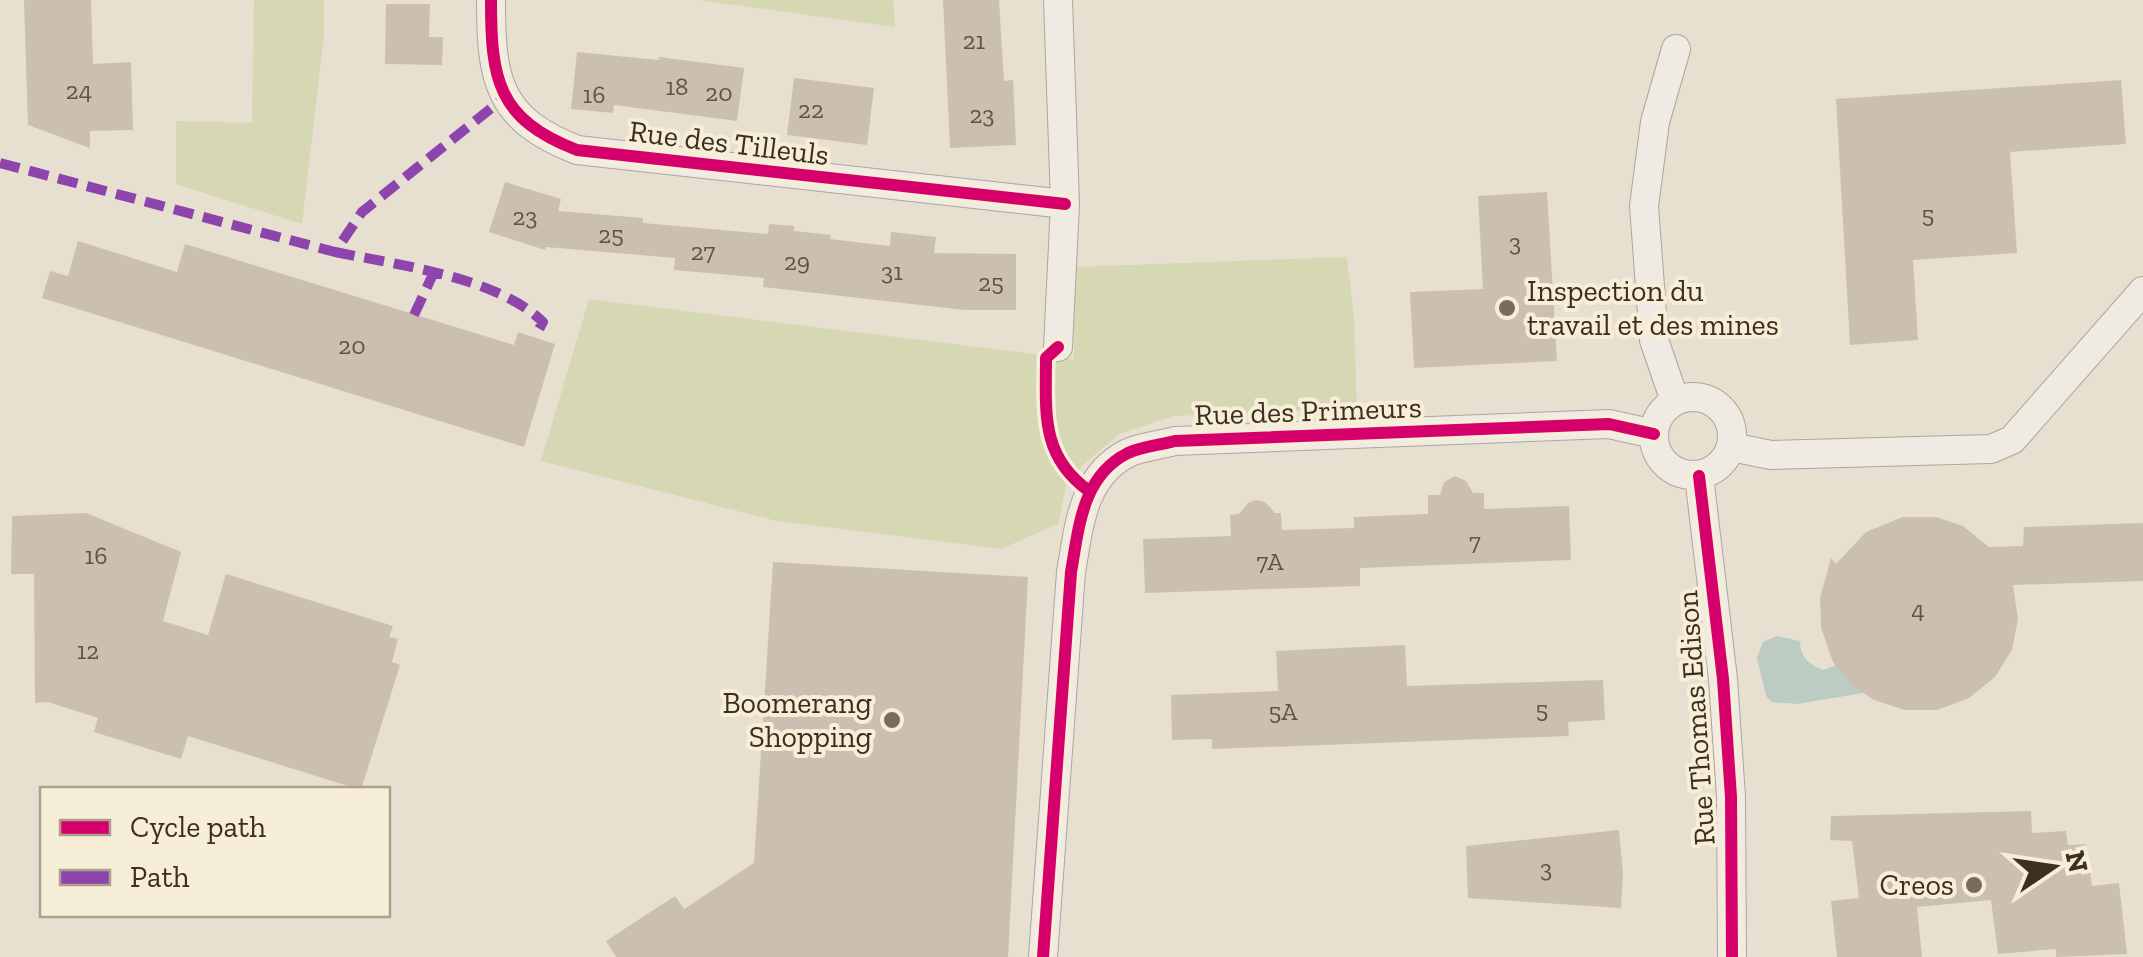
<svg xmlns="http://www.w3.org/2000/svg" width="2143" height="957" font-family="'Zilla Slab',serif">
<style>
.green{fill:#d6d7b3}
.water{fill:#bcccc2}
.building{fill:#cbbfb2}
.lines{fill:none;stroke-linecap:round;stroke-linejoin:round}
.minor-casing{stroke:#ada599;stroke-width:30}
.minor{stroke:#efebe3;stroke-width:28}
.quiet{stroke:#8e44ad;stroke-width:10;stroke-dasharray:20 10;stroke-linecap:butt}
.cycleway-casing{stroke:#f7eed8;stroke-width:19}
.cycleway{stroke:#d6006c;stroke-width:12}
.poi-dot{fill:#786c5e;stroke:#f7eed8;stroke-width:4}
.labels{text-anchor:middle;stroke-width:8;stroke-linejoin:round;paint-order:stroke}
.number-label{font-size:25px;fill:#605244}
.street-label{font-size:30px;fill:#3d2e20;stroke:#f7eed8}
.poi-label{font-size:30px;fill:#3d2e20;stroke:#f7eed8;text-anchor:end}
</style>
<rect width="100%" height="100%" fill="#e7e0d1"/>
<!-- green -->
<path class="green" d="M254,0H324V35L302,224L176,184V121L252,123Z
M698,0H893L895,27Z
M1347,257L1354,319L1357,409L1173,416L1119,434L1082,466L1066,486L1058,524L1001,549L777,521L541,461L589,299L1074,359V267Z"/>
<!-- water -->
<path class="water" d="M1777,636L1800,641C1800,658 1810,665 1824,670L1836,665L1863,693L1797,704L1772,702L1766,696L1757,658L1763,642Z"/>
<!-- building -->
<path class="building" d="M24,0H91L93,64L131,62L133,130L90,131V148L28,125Z
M943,0H999L1004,81L1013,80L1016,145L950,148Z
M386,4H430L429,37H443L442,65L385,64Z
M577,52L659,60V57L744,68L737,121L614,105L613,113L571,109Z
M794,78L874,88L867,145L787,135Z
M2121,80L2126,144L2010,152L2017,253L1913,260L1918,340L1850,345L1836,99Z
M505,182L561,199L558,211L643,218V223L768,234L769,224L794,226V231L831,235L830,239L890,246L891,232L936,237L934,253L1016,254V310H964L763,287L764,278L674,270L675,258L546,247L545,250L489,232Z
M1547,192L1557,361L1414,368L1410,292L1483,289L1478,196Z
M78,241L177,272L185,244L514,345L518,332L555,344L524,447L42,298L50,271L68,276Z
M1455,476L1466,481L1473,493H1484V509L1569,506L1571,560L1360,568V586L1145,593L1143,539L1231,536L1230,515L1239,514L1248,503L1256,500L1265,502L1275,513H1281L1282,530L1354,528V517L1428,514V495H1440L1444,482Z
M86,513L181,552L163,621L208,635L226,574L393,626L389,637L398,639L392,662L400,665L361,790L188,736L181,759L94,732L98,718L48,702L35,703L34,574H11L12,516Z
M1903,517H1936L1963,526L1989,547L2023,546L2024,527L2143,523V581L2013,585L2018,619L2012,650L1995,677L1969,698L1937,710H1905L1874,700L1853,686L1833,662L1821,628L1820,598L1831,558L1836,564L1866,532Z
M773,562L1028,577L1008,957H616L606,941L675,896L684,909L754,863Z
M1405,645L1407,686L1603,680L1605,720L1568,722L1569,736L1212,749V739L1172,740L1171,695L1278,691L1276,651Z
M2031,811L2032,833L2066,831L2068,845L2086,844L2092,886L2119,883L2127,954L2056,957V949L1998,954L1991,900L1917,907L1922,957H1837L1831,901L1859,898L1852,841L1830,840L1831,816Z
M1619,830L1623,873L1621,908L1468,898L1466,846Z"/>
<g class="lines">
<defs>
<path id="minor" d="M491,0C491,79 497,119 577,150L1065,204
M1058,0L1065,204L1058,347
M1654 436a39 39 0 1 1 78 0a39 39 0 1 1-78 0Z
M1675,401L1654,340L1644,206L1655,122L1676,49
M1731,447L1771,455L1991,449L2012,440L2143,291
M1699,476L1723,679L1731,797L1732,957
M1043,957L1071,572C1079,527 1082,476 1128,453C1141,447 1160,445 1175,441L1609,424L1654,434"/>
</defs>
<!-- minor casing -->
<use href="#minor" class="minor-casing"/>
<!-- minor -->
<use href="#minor" class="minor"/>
<!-- quiet -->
<path class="quiet" d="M0,163L335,252L362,212L505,97
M335,252C398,265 497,277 543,322L538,331
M414,315L434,272"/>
<defs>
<path id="cycleway" d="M491,0C491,79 497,119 577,150L1065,204
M1058,347L1046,358C1046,412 1040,456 1089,491
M1699,476L1723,679L1731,797L1732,957
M1043,957L1071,572C1079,527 1082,476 1128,453C1141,447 1160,445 1175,441L1609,424L1654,434"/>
</defs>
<!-- cycleway casing -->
<use href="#cycleway" class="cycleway-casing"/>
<!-- cycleway -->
<use href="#cycleway" class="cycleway"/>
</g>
<!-- markers -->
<g class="poi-dot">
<circle cx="1507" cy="308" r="10"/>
<circle cx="892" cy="720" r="10"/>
<circle cx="1974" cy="885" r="10"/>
</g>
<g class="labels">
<!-- number labels -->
<g class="number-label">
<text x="974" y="49">21</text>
<text x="677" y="95">18</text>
<text x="79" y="99">24</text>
<text x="719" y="101">20</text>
<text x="594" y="103">16</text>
<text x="811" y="118">22</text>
<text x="982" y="123">23</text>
<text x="1928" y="223">5</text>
<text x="525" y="225">23</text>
<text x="611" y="243">25</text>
<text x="1515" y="251">3</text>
<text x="703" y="260">27</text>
<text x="797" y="270">29</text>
<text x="892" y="280">31</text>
<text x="991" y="291">25</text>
<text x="352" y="354">20</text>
<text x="1475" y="550">7</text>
<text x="96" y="564">16</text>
<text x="1270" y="570">7A</text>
<text x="1918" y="618">4</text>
<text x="88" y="659">12</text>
<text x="1542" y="718">5</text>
<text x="1283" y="720">5A</text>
<text x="1546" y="877">3</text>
</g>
<!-- street labels -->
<g class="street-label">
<text transform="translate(729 143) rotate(7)" y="10">Rue des Tilleuls</text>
<text transform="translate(1308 411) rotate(-2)" y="10">Rue des Primeurs</text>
<text transform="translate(1696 718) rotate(-94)" y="10">Rue Thomas Edison</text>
</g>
<!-- poi labels -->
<g class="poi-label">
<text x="1527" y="301" text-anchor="start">Inspection du<tspan x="1527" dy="34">travail et des mines</tspan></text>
<text x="872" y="713">Boomerang<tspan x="872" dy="34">Shopping</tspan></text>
<text x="1954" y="895">Creos</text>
</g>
</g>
<!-- legend -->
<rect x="40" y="787" width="350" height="130" fill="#f7eed8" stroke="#ada18e" stroke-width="2.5"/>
<rect x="60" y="820" width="50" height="15" fill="#d6006c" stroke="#ada18e" stroke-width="2.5"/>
<text x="130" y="837" font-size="30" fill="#3d2e20">Cycle path</text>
<rect x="60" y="870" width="50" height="15" fill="#8e44ad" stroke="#ada18e" stroke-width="2.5"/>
<text x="130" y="887" font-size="30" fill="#3d2e20">Path</text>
<!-- north arrow -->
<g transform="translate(2053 867) rotate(77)" stroke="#f7eed8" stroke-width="8" paint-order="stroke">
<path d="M0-8L18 38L0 25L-18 38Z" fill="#3d2e20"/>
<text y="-15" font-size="28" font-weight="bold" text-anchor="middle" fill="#3d2e20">N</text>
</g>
</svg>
